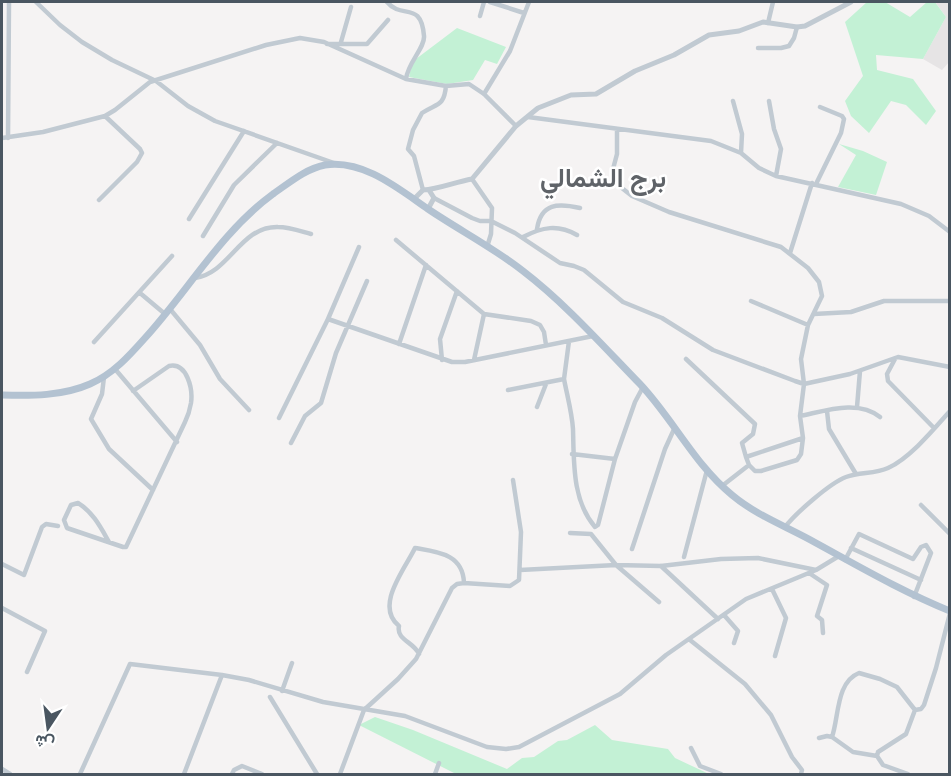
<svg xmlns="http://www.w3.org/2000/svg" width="951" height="776" font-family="Roboto,Vazirmatn,sans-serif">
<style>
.education{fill:#e6e4e5}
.green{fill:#c3f1d5}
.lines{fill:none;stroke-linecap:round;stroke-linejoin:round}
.minor{stroke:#c1cad2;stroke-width:4.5}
.tertiary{stroke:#c1cad2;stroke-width:5}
.primary{stroke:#b3c2d1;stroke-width:7}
.labels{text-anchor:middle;stroke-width:5;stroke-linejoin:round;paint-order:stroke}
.district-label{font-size:26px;font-weight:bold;fill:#5f6368;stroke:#fff}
</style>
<rect width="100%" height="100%" fill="#f5f3f3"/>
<!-- education -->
<path class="education" d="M937,2H949V62L942,70L923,59L946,17L936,3Z"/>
<!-- green -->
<path class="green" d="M867,2H885L910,17L927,2H935L946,17L923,59L876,55L877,70L913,79L936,111L926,125L906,105L891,101L869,133L851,116L845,101L863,76L845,22Z
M457,28L506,47L497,64L485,60L473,80L447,84L409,77L412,62Z
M839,144L863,151L887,162L876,195L838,187L856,155Z
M375,717L413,730L507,769L522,758L534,757L558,741L567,740L595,725L612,740L668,749L675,758L709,774H456L359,725Z"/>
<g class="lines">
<!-- minor -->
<path class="minor" d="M36,2L60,25L82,42L112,60L156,81L188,106L215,121L334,163
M387,2C402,20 421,0 424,36C425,48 408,62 406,79
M490,2L524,13
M480,16L484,2
M768,23L773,2
M341,42L351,7
M327,44H367L388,20
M758,48H781L789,46L794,38L797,27
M484,94L510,51L529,2
M733,101L742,134L741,153
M769,101L774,129L781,149L776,176
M528,117L711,141L741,153L759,168L776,176L901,204L929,216L950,232
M617,130V154L613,169V181L632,196L669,212L781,247L808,268L819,282L822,296L808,325L801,359L804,384L800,416L803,438L801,454L797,460L761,471H755L749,465
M2,138L43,132L105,116L115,110L150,82L266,45L300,38L324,42L406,79L446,86L469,84L484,94L516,126
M8,138L9,2
M472,179L492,208L491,234L487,247
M816,184L841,133L844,119L842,116L820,107
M423,190L414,156L408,149L413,130L422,113C437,103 444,107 446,86
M434,198L472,218L480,221H491L515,233L560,263L574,266L584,270L623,302L662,318L713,350L795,381L804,384L850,374L898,357L950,367
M99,200L137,162L142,153L140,149L105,116
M189,219L244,131
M537,229C541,203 558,203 580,208
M203,236L234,185L277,143
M523,237C542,227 558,224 577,235
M396,240L484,314L531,321L540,325L544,332L546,345
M359,247L328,319L452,362H465L593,336
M790,253L812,183
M195,278C230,273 240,226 278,227C289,227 300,231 311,234
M140,293L165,314
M751,301L808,325
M170,309L200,345L220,379L249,410
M814,314L851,312L884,301H950
M94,342L172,256
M399,344L426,265
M686,359L755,424L753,434L742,443L746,457
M895,359L887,374L888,381L934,428
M442,360L440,339L457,291
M474,360L484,314
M115,369L177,442
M104,377L102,394L91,419L109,449L153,490
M564,379C567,395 572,413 573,429C574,462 572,500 595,527L598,525L615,459L635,402L643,387
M508,390L564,379L569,341
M537,407L546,384
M857,407L860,371
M827,411L829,429L856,474
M800,416C825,411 858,399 880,417
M279,418L328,319
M291,443L305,416L321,403L336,353L367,281
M572,454L615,459
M722,486L749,465L746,457L803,438
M921,505L950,534
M785,527C796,513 830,483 846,477C860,472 875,474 888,468C910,458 934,429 950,411
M570,533L591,534L616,565L659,602
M109,542C101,528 93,512 78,503L71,505L64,520L67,528L123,547H126L185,422C188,416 190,409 191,403C193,389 187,362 169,366L133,391
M851,548L921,580
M632,549L665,449L675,427
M684,557L707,470
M845,560L859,534L913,559L921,547L926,545L931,553L914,597
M2,564L24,575L42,527L46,524L58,526
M661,566L718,619
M520,570L616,565L661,566L721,559L758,558L816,570
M809,573L827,585L817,616L822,620L823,633
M772,589L786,618L775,656
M2,608L45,631L27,672
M724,615L738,631L734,643
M690,640L745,684L771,715L792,757L802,770L801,774
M419,654C414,642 396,640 399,626C374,606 405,569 415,548C438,552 463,554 464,583
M282,691L292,663
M270,697L317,774
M819,738L827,736L832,737
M691,748L700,766L721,774
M877,756L853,752L832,737C839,717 836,682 859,673L880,679L897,687L915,710
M2,769L10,774
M80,774L130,664L222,675L249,680L323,702L405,716L487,747L506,749L519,747L620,694L666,655L746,599L816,570L839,556
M184,774L222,675
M232,774L234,770L242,766L262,774
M340,774L364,710L398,679L416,659L452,588L457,584L464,583L510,586L519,580L521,532L513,480
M435,774L439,763
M908,774L883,765L877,756L878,752L906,734L915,710L921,709L924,705L936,668L950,613"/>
<!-- tertiary -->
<path class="tertiary" d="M414,199L423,190C439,189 455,182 472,179L516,126L538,108L571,95L596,94L635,71L674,55L709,35L739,31L763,22L797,27L805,26L851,2
M428,209L434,198L429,190"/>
<!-- primary -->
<path class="primary" d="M2,395C31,396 63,396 90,384C113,374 129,356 145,338C188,291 221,232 273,194C289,183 305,169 325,165C363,159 399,189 428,209C459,230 494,248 523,271C566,304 603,346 640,384C673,419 695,465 732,495C757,516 788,527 816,543C860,567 903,592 950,611"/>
</g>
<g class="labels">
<!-- district labels -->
<g class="district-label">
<text x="603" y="187">برج الشمالي</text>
</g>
</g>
<!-- border -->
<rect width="951" height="776" fill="none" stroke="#4a5661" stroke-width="6"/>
<!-- north arrow -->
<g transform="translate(48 728) rotate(193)" stroke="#ffffff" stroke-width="4.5" paint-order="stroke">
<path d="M0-4.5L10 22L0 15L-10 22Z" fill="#4a5661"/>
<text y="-9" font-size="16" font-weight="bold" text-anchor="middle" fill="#4a5661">ش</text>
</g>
</svg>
